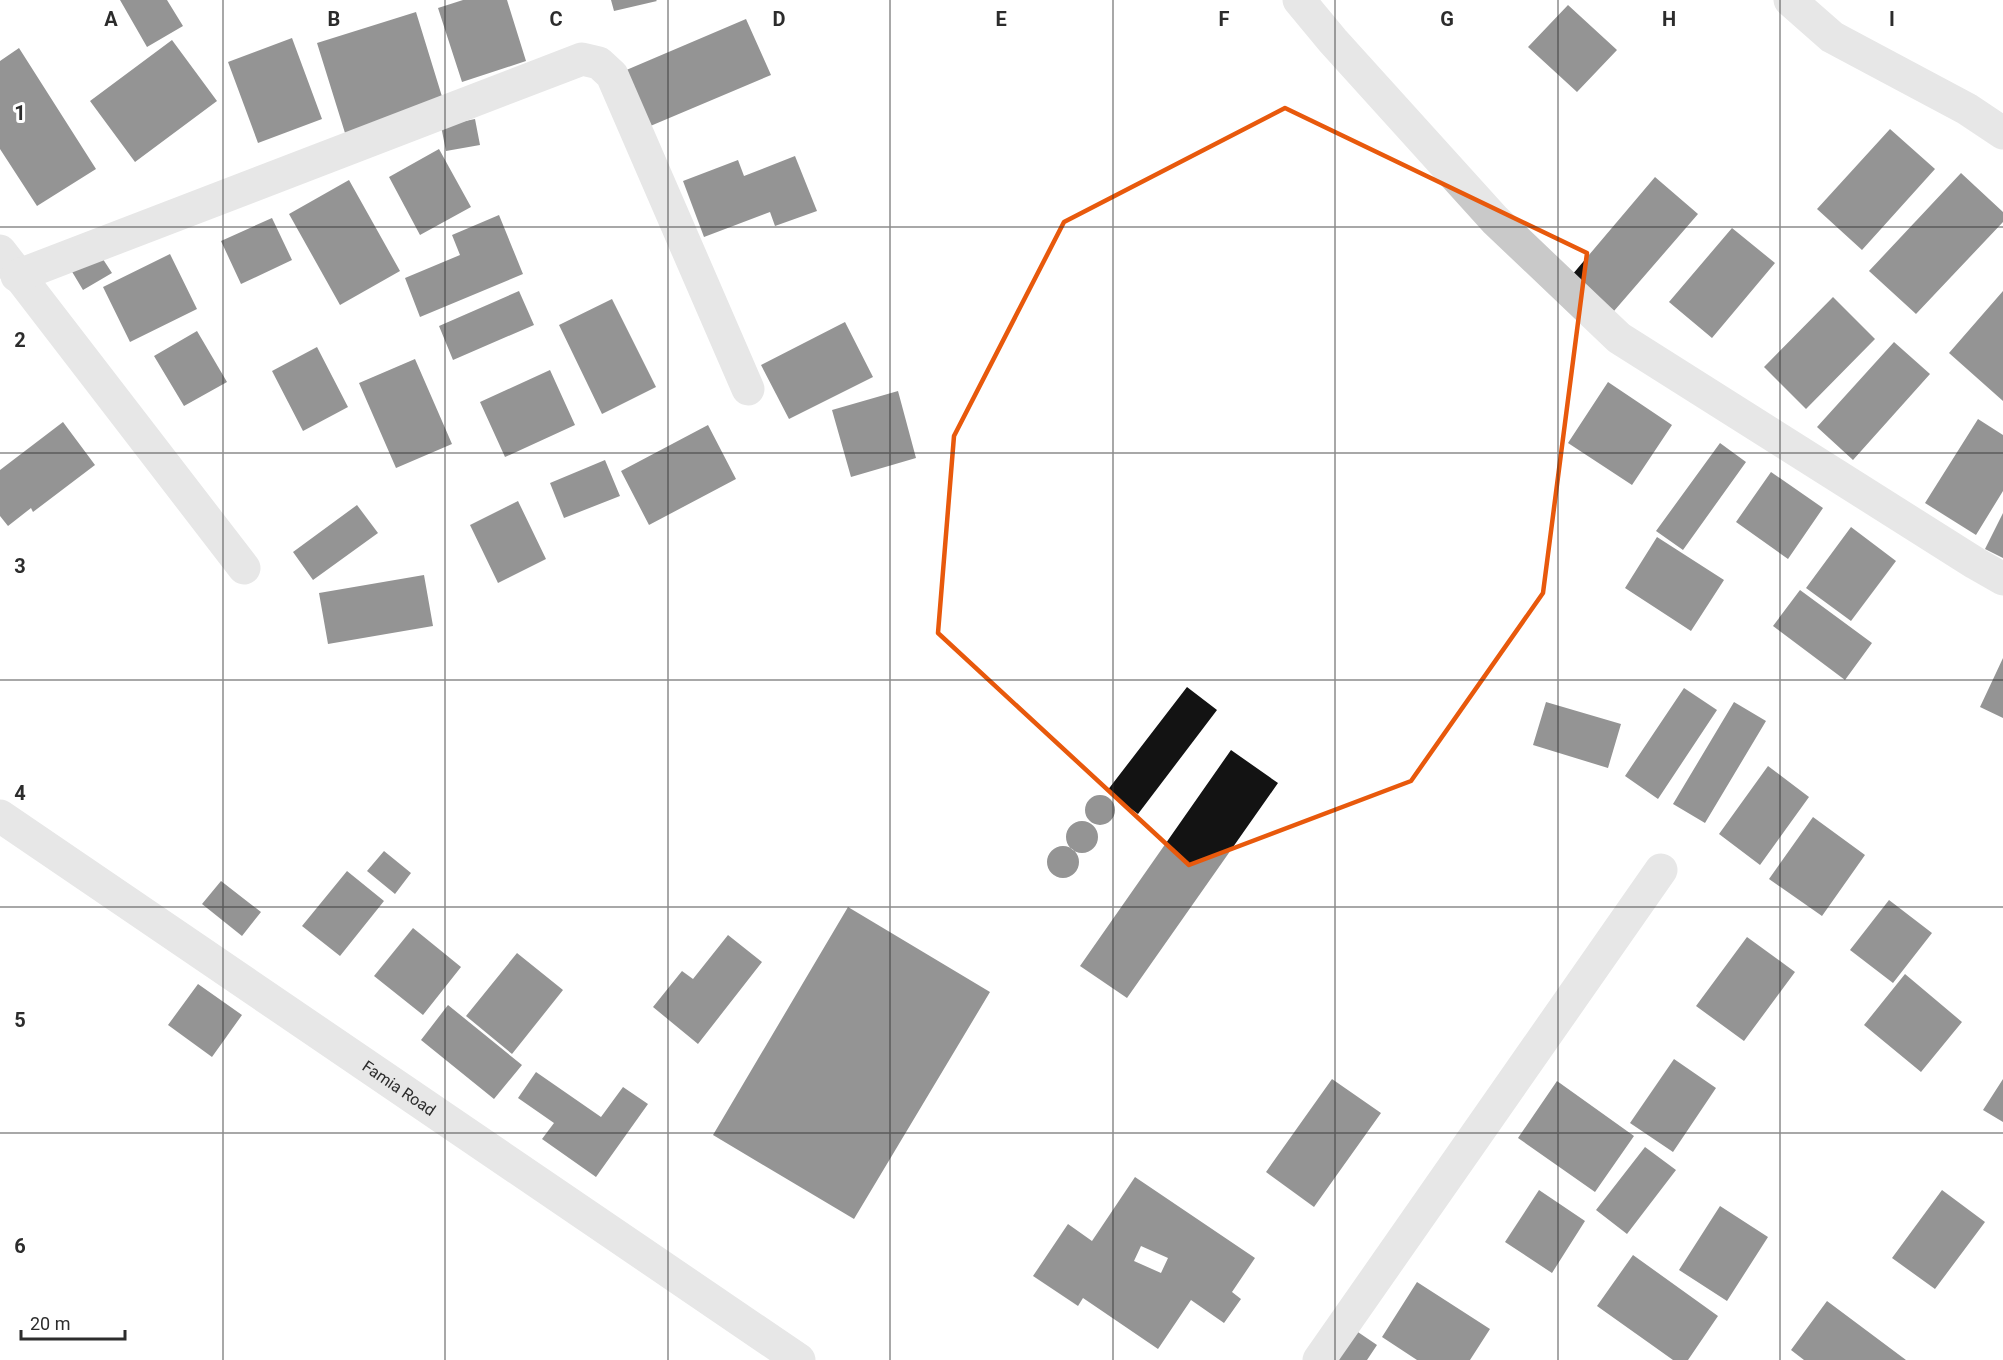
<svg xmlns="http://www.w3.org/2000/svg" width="2003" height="1360" font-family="Roboto,sans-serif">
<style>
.building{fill:#131313;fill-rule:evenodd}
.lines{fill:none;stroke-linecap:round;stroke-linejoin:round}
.minor{stroke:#c9c9c9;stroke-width:33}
.marked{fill:none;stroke:#e8590c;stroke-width:4.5;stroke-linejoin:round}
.grid{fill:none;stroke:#2c2c2c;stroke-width:1.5;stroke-opacity:0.55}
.labels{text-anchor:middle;stroke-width:6;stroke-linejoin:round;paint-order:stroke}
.street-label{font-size:16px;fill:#2c2c2c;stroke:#fff}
.grid-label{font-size:20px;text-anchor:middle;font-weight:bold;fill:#2c2c2c;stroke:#fff;stroke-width:6;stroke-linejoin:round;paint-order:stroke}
</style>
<rect width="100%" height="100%" fill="#fff"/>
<!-- building -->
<path class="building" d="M120,0H167L183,26L147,47Z
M463,0H507L526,61L462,82L438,8Z
M611,0H656L657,1L614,11Z
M1568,5L1617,50L1577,92L1528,47Z
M416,12L444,103L345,133L317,43Z
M746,19L771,75L648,127L624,71Z
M292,38L322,119L258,143L228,62Z
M172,40L217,101L135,162L90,101Z
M19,48L96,169L37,206L0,149V61Z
M475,119L480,145L446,151L441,126Z
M1890,129L1935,169L1862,250L1817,209Z
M439,149L471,207L420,235L389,177Z
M795,156L817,211L775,226L770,212L704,237L683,181L738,160L744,176Z
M1961,173L2003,212V222L1916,314L1869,271Z
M1655,177L1698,214L1614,311L1572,275Z
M349,180L400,271L340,305L289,214Z
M499,215L523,274L420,317L405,278L460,255L452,235Z
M272,218L292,260L241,284L221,241Z
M1732,228L1775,263L1712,338L1669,302Z
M99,253L112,273L83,290L71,270Z
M170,254L197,309L130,342L103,287Z
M519,291L534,325L453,360L439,326Z
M2003,291V401L1949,353Z
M1833,297L1875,339L1806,409L1764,367Z
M612,299L656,387L602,414L559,325Z
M845,322L873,377L789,419L761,365Z
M197,331L227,382L184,406L154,356Z
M1894,342L1930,374L1853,460L1817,427Z
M317,347L348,407L303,431L272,371Z
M415,359L452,444L396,468L359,383Z
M550,370L575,425L505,457L480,402Z
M1608,382L1672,425L1632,485L1568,443Z
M898,391L916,458L851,477L832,410Z
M1978,419L2003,435V491L1976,535L1925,503Z
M63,422L95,465L33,512L31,508L8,526L0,516V470Z
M708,425L736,479L649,525L621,471Z
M1720,443L1746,462L1683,550L1656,531Z
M605,460L620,496L564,518L550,483Z
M1771,472L1823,508L1788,559L1736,522Z
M518,501L546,559L498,583L470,525Z
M357,505L378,533L313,580L293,552Z
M2003,513V558L1985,549Z
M1851,527L1896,561L1851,621L1806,588Z
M1657,537L1724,580L1691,631L1625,588Z
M424,575L433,626L328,644L319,593Z
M1800,590L1872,643L1845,680L1773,626Z
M2003,658V718L1980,707Z
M1187,687L1217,710L1138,814L1107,791Z
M1684,688L1717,710L1658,799L1625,776Z
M1546,702L1621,724L1608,768L1533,745Z
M1734,702L1766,721L1705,823L1673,804Z
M1231,750L1278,783L1127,998L1080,966Z
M1768,766L1809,797L1760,865L1719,834Z
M1085 810a15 15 0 1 1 30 0a15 15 0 1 1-30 0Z
M1813,817L1865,855L1822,916L1769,879Z
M1066 837a16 16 0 1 1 32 0a16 16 0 1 1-32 0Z
M1047 862a16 16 0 1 1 32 0a16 16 0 1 1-32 0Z
M384,851L411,873L395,894L367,871Z
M347,871L384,901L340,956L302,926Z
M221,881L261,912L242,936L202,904Z
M1889,900L1932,933L1893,983L1850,950Z
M848,907L990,992L854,1219L713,1135Z
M413,928L461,967L423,1015L374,976Z
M728,935L762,962L698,1044L653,1007L682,971L693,979Z
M1747,937L1795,972L1744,1041L1696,1006Z
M517,953L563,990L512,1054L466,1016Z
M1905,974L1962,1022L1921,1072L1864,1025Z
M198,984L242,1015L212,1057L168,1025Z
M448,1005L522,1065L494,1099L421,1040Z
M1674,1059L1716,1088L1673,1152L1630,1123Z
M536,1072L601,1117L623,1087L648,1104L596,1177L542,1139L554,1123L518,1098Z
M1332,1079L1381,1113L1314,1207L1266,1172Z
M2003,1079V1122L1983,1110Z
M1557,1081L1634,1136L1595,1192L1518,1138Z
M1645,1147L1676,1170L1627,1234L1596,1210Z
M1135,1177L1255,1258L1232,1292L1241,1299L1224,1323L1191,1300L1158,1349L1083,1298L1078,1306L1033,1276L1068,1224L1092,1241ZM1141,1246L1168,1258L1161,1273L1134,1261Z
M1539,1190L1585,1221L1552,1273L1505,1242Z
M1942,1190L1985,1222L1935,1289L1892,1258Z
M1720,1206L1768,1237L1727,1301L1679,1270Z
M1633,1255L1718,1316L1688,1360H1673L1597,1306Z
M1417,1282L1490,1329L1470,1360H1417L1382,1337Z
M1827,1301L1906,1360H1804L1791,1350Z
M1352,1328L1377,1345L1367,1360H1331Z"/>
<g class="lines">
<!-- minor -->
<g class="minor">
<path d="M1299,0L1333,41L1495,220L1619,338L1975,563L2003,579"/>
<path d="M1790,0L1832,37L1967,109L2003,133"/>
<path d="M0,251L244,568"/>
<path d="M17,276L582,59L599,63L612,75L748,389"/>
<path id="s1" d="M0,816L799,1360"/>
<path d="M1319,1360L1661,870"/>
</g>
</g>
<!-- marked area -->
<path d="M0 0H2003V1360H0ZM1285,108L1587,253L1543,593L1411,781L1189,865L938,633L954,436L1064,222Z" fill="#fff" fill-opacity=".55" fill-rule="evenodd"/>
<path class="marked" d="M1285,108L1587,253L1543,593L1411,781L1189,865L938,633L954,436L1064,222Z"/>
<!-- grid -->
<path class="grid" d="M223,0V1360M445,0V1360M668,0V1360M890,0V1360M1113,0V1360M1335,0V1360M1558,0V1360M1780,0V1360M0,227H2003M0,453H2003M0,680H2003M0,907H2003M0,1133H2003"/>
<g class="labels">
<!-- street labels -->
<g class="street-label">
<text dy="6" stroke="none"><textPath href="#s1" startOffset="483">Famia Road</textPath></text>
</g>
</g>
<g class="grid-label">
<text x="111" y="26">A</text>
<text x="334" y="26">B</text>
<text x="556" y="26">C</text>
<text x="779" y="26">D</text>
<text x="1001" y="26">E</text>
<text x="1224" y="26">F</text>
<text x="1447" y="26">G</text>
<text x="1669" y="26">H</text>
<text x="1892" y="26">I</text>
<text x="20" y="120">1</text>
<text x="20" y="347">2</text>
<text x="20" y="573">3</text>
<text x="20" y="800">4</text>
<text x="20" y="1027">5</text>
<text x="20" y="1253">6</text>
</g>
<!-- scale -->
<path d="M21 1330v9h104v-9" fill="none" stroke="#2c2c2c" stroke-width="3"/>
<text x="30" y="1330" font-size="18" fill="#2c2c2c" stroke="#ffffff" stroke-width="4.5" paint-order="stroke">20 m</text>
</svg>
